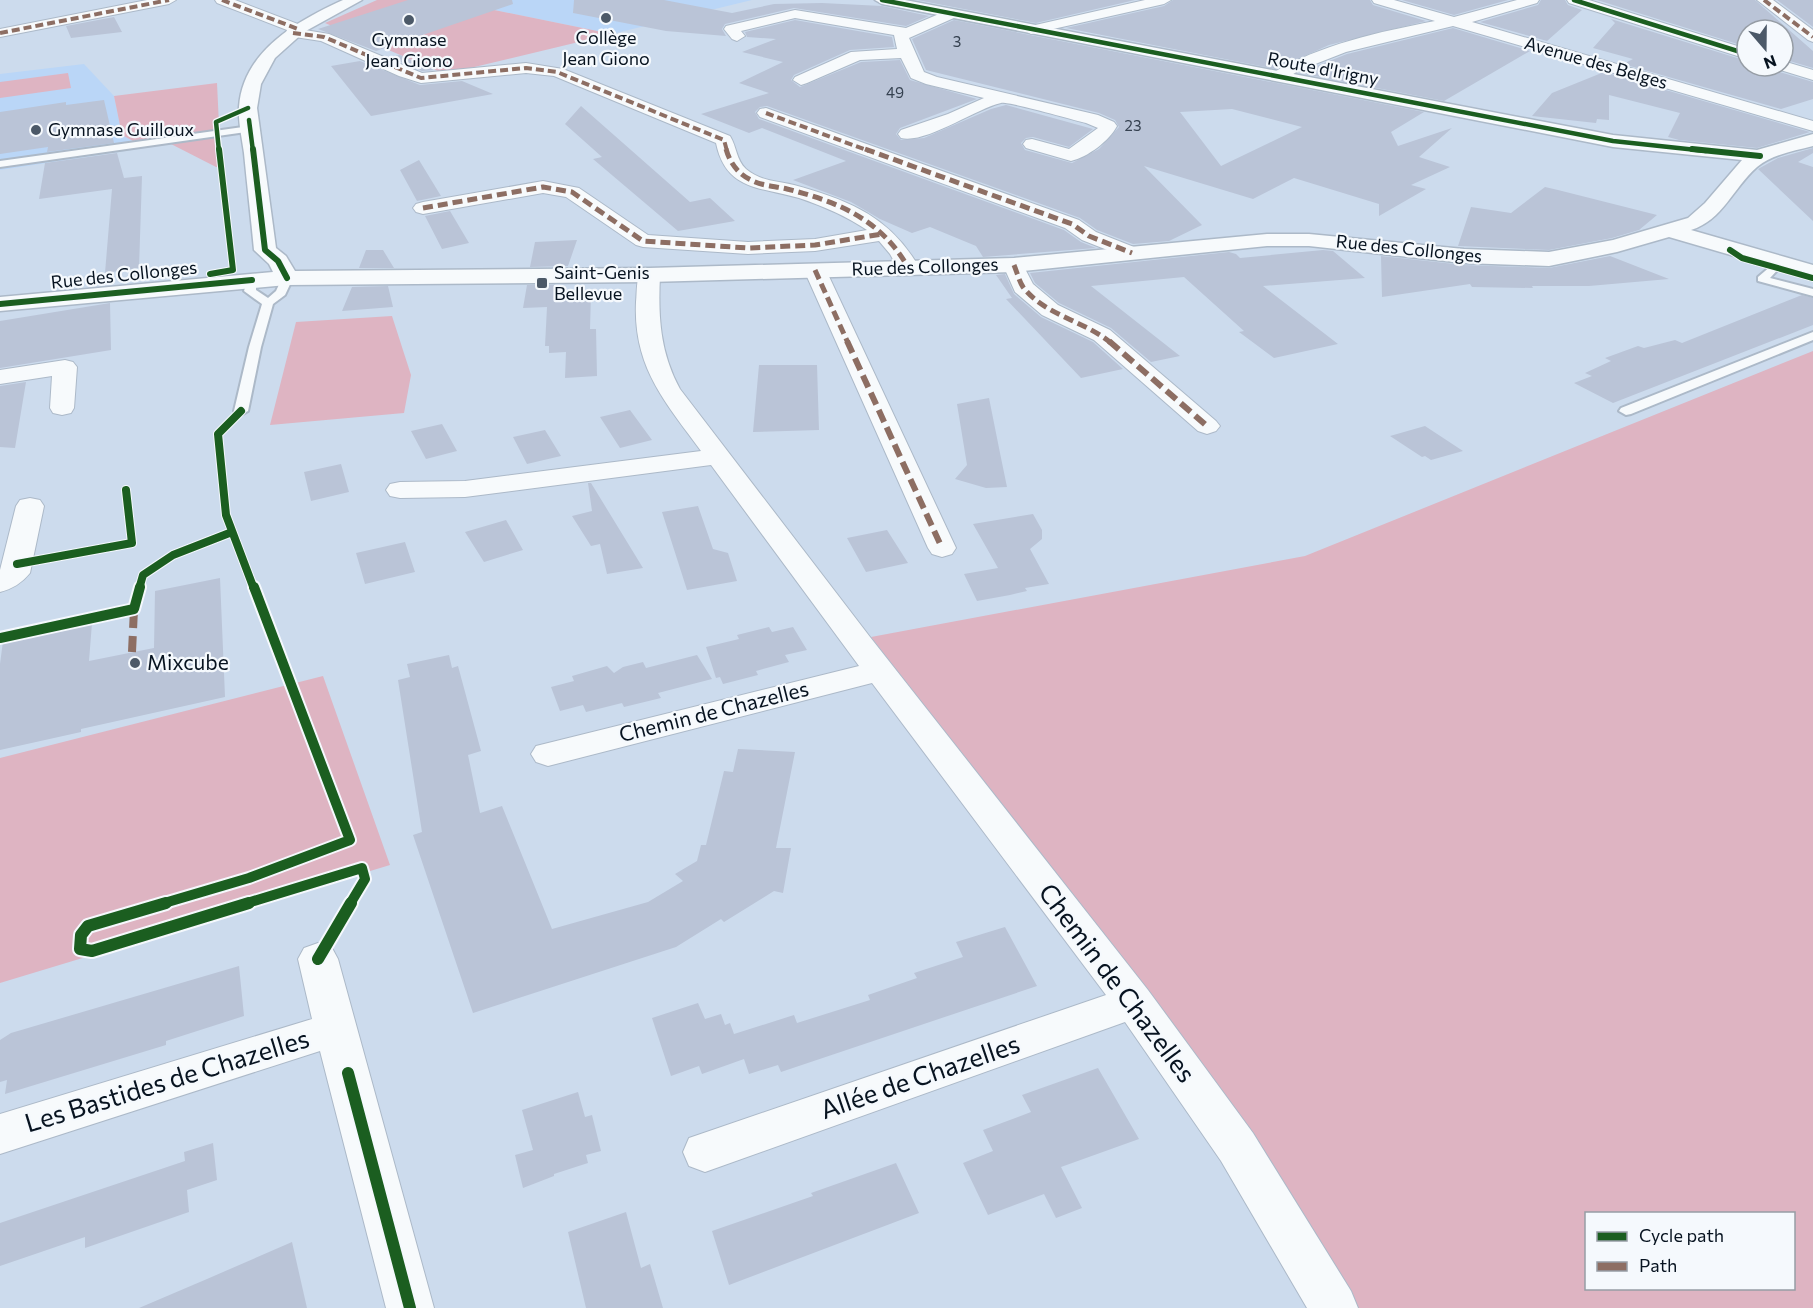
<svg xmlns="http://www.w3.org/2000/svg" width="1813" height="1308" font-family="Commissioner,sans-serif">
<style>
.built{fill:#bad6f7}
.green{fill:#deb4c2;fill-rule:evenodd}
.building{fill:#bac4d7;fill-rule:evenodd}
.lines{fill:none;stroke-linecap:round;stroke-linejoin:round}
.lane-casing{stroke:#acb9c8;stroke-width:4}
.street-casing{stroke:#acb9c8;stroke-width:2}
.secondary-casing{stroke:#acb9c8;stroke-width:3}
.lane{fill:#f7fafc;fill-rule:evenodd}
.street{fill:#f7fafc;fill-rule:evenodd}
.secondary{fill:#f7fafc;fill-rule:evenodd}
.quiet-far3{stroke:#8d6e63;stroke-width:4;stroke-dasharray:8 4;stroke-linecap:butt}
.quiet-far2{stroke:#8d6e63;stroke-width:5;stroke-dasharray:10 5;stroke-linecap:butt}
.quiet-far1{stroke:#8d6e63;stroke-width:6;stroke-dasharray:13 6;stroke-linecap:butt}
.quiet{stroke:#8d6e63;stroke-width:8;stroke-dasharray:16 8;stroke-linecap:butt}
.cycleway-far4-casing{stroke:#f5f9fd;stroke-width:7}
.cycleway-far3-casing{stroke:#f5f9fd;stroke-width:8}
.cycleway-far2-casing{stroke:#f5f9fd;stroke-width:10}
.cycleway-far1-casing{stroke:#f5f9fd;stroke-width:14}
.cycleway-casing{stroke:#f5f9fd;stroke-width:16}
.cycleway-far4{stroke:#1b5e20;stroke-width:4.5}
.cycleway-far3{stroke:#1b5e20;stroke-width:6}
.cycleway-far2{stroke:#1b5e20;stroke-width:8}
.cycleway-far1{stroke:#1b5e20;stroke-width:10}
.cycleway{stroke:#1b5e20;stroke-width:12}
.poi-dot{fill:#4c5968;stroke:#f5f9fd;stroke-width:2}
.labels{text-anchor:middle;stroke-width:4.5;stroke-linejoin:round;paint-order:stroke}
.far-number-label{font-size:15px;fill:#364251}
.far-poi-label{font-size:18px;fill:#071320;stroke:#f5f9fd}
.far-street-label{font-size:18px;fill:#071320;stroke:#f5f9fd}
.poi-label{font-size:21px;fill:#071320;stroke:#f5f9fd;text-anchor:start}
.street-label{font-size:21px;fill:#071320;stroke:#f5f9fd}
.near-street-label{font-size:26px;fill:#071320;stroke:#f5f9fd}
</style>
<rect width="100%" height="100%" fill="#ccdbed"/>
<!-- built -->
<path class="built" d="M445,0H752L612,34Z
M84,64L114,96L122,135L133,141L168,135L171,144L0,170V74Z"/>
<!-- green -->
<path class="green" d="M377,0H445L612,34L445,74L325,23Z
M68,73L71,88L0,98V82Z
M217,83L221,167H216L171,144L168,135L133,141L122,135L114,96Z
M392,316L411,375L404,413L270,425L296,322Z
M1813,351V1308H1355L1227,1103L871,637L1305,556ZM1586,1214H1794V1288H1586Z
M323,676L390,865L0,983V758Z"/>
<!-- building -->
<path class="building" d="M408,0H512L513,4L376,51L318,29Z
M574,0H664L732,13L774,4L822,3L882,6L929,16L906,26L794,8L725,24L722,29L726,36L666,31L573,13Z
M917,0H1135L1036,23Z
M1173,0H1370L1373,5L1426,21L1329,45L1276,69L1066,28L1164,6Z
M1402,0H1508L1454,15Z
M1541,0H1565L1568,5L1582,10L1547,41L1480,22L1538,5Z
M1597,0H1755L1813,51V68L1783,59V30H1747V47Z
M1777,0H1813V27Z
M114,17L122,32L71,38L66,26Z
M1611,19L1747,61V66H1773L1776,71L1813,82V99L1781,109L1623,64L1633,59L1593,48L1615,23Z
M795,20L892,37L894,47L850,50L794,75L791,80L800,87L861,62L900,60L910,80L977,99L900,128L896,134L901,140L924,138L991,109L1006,105L1093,129L1069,147L1033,137L1026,138L1021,143L1025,150L1072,163L1099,149L1119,127L1115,120L1099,113L926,70L912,39L954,20L1424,112L1391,132L1398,146L1452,128L1419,157L1450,167L1411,185L1426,189L1379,216V204L1294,178L1253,199L1144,166L1202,225L1169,241L1133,244L1097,230L1080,218L767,106L760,107L755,112L759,119L1064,230L1081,242L1096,248L983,257L976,246L930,227L912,233L880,219L851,202L793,180L846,161L762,128L749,133L701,114L769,93L739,83L783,62L742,52L776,39L747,37L745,32ZM1232,109L1302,127L1221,166L1180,112Z
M1453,28L1530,51L1444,101L1299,73L1347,54Z
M400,55L434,70L422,71L389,57Z
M360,61L420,85L462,81L493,94L371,116L331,66Z
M1604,72L1810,132L1757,148L1679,140L1668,137L1680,113L1609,95V120L1597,119L1596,123L1532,116L1552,93Z
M104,100L114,143L47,152L48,147L0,154V112L66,102V105Z
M581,106L690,202L710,198L735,221L678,231L593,159L602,157L565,124Z
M1813,148V153L1798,162L1813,167V221L1758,169L1778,158Z
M117,153L124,178L142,176L139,268L105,273L112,189L39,199L45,163Z
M419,160L441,196L417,201L400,170Z
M1545,187L1558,190L1657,215L1639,230L1612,238L1549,250L1458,246L1471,207L1511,213Z
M450,211L469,243L442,249L425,216Z
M577,240L568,266L530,267L535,242Z
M366,250H383L394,268H359Z
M1323,250L1333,251L1365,278L1263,286L1338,344L1274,358L1239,332L1244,331L1184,277L1091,286L1180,356L1151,362L1111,328L1059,303L1035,283L1030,273L1229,252L1236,254L1240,258Z
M1381,256L1464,265L1549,268L1610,256L1669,279L1589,286H1532L1533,288L1472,287L1470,284L1382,297Z
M1005,274L1014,294L1041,317L1093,342L1123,369L1081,378L1006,299L1012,298L996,275Z
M527,285H561L558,295L591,293L590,329H596L597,376L565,378L566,352L549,353V346H545L547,307L523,308Z
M388,286L393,307L342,311L352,287Z
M1802,295L1813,298V325L1613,403L1574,383L1592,376L1585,373L1611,361L1605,358L1638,346L1644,348L1675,340L1682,343Z
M110,303L111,350L0,368V321Z
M759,365H817L819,430L753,432Z
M26,382L15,448L0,447V386Z
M989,398L1000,453L1007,487L986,488L955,479L967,465L957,404Z
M630,410L652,440L620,448L600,417Z
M442,424L457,451L426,459L411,431Z
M1425,426L1463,451L1431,460L1425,456L1422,457L1390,436Z
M545,430L561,456L527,464L513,437Z
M341,464L349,492L311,501L304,472Z
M588,483H591L643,568L607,574L600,544L591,546L572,516L592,511Z
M698,506L713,549L728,553L737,581L687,590L662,512Z
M1033,514L1042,530V539L1030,549L1049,584L1025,588L1027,591L1010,595L977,601L964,574L998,568L973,524Z
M506,520L523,550L484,562L465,532Z
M887,530L908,563L866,572L847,538Z
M405,542L415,572L365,584L356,553Z
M220,578L225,697L81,729V732L0,750V664L3,641L92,623L89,661L154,648L155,591Z
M769,627L772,632L793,627L807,650L785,655L789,662L756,671L758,675L723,684L720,677L716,678L706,647L739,639L737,635Z
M449,655L452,668L458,666L481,751L468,755L480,813L502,806L552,929L648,902L683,881L675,874L697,861L701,845H706L724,771L733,772L738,749L795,752L776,848H791L783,893L774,891L724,922L721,919L676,947L473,1013L413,835L422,832L398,680L410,677L407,664Z
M697,655L712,679L658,693L661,698L624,707L622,703L586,712L583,705L560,711L551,687L574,681L572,676L607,666L614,673L623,667L643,662L646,668Z
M1005,927L1037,986L781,1072L778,1065L749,1074L744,1059L702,1074L699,1066L671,1076L652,1018L698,1003L705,1019L721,1014L725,1025L730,1023L734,1034L794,1015L797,1023L870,1000L868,995L917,978L914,973L963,957L956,942Z
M239,966L244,1016L166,1041V1045L5,1094L7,1080L0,1082V1040L11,1033Z
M1098,1068L1139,1139L1061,1167L1082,1208L1056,1218L1044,1194L988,1215L963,1163L993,1151L983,1130L1031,1112L1022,1095Z
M578,1092L585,1117L592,1115L601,1151L586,1155L588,1163L554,1174V1176L523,1188L515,1155L533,1150L522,1110Z
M213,1143L217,1180L187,1190L189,1212L85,1248V1237L0,1266V1223L185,1161L184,1152Z
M896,1163L919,1213L729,1285L712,1231L813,1196L811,1193Z
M626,1212L641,1268L650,1264L663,1308H586L568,1232Z
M292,1242L307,1308H139L207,1279Z"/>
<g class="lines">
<defs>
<path id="lane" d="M250,126L253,127V131L0,167V161Z
M1778,260L1784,263L1770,278L1813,289V296L1758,281V277Z
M287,275L293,278L285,295L273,304L261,347L248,411L241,415L236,414L234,411L249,347L262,304L244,291L248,278H256V290L268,298L276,291L283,276Z
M1813,332V340L1631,414L1626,415L1619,411L1621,408Z"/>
<path id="street" d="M147,0H176L169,4L0,37V29Z
M215,0H235L303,26L305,30L329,34L422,73L526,63L563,69L730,136C737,147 736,160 746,169C760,181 777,181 794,185C849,200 891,217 920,269L917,274L909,275L901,274L890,254L879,241L815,251L748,254L643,247L636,245L566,197L543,193L423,214L416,212L413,208L416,204L423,202L543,181L579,188L648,235L748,242L815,239L867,230C846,216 823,206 799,198C761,187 726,191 716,143L554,76L526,73L421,83L399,76L321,41L288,36L286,33L287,30L217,3Z
M1145,0H1171L1164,4L1031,34L1024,30L1031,26Z
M1372,0H1394L1454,17L1517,0H1539L1537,3L1472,22L1813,121V131L1453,26L1346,52L1300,70L1283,80H1271L1269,77L1271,74C1321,44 1379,32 1435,21L1374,3Z
M1567,0H1589L1747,49V59L1569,3Z
M1757,0H1773L1813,30V42L1808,40Z
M795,10L906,28L946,11H956L958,14L956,17L909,38L924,72L937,77L1098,115L1114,122L1117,126C1109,141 1088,157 1071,161L1026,148L1023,144L1026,140L1032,139L1069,149L1098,128L1086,123C1073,120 1009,101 1001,103C975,109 926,144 901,138L898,134L901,130L948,114L984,98L926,84L911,78L901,58L860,60L807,83L801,85L793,80L795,77L851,52L897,49L894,35L795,18L741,31L745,36L737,41L732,39L724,29L726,26Z
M1783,61L1813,70V80L1777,69L1775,66H1783Z
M766,108L1079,220L1096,232L1139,249L1142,253L1139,257L1132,259L1125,257L1082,240L1065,228L760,117L757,113L760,109Z
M1014,259L1021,261L1033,284L1058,305L1110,330L1216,421L1220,426L1216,431L1207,434L1198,431L1094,340L1042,315L1015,292L1003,265L1007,261Z
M815,264L823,265L826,270L956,548L952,554L942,557L932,554L928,548L804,270L807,265Z
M649,269L657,270L660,275C658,317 660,352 680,389L870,637L1148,990L1253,1133L1351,1291L1358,1308H1307L1221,1161L1125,1022L705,1172L689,1166L683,1152L689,1138L1106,995L872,683L548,766L536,762L531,754L536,746L859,666L711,465L465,497L400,498L390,496L386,490L390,484L400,482L465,481L701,451C665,402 633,367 636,302C637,292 636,279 641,270Z
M65,360L73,362L77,367L74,408L71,413L62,415L53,413L50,408L52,376L0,384V370Z
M30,498L40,500L44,506L30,573C22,583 12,589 0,592V570L16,506L20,500Z
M318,943L332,948L338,959L434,1308H386L320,1051L0,1154V1114L312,1019L298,959L304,948Z"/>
<path id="secondary" d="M343,0H362L304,32L275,58L261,84L257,108L276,248L286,256L295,271L649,268L1014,258L1267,234H1309L1464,249L1549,252L1613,240L1688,218L1705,203L1742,160L1613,147L882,4L875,0H905L1613,135L1757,150L1813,134V146C1794,151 1773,154 1757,167C1733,188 1723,220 1691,230L1813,265V279L1669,237L1617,252L1549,266L1464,263L1309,246H1267L1014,272L649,282L287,285L0,311V297L273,272L269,264L254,250C251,218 247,185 244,153C242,138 238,122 239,107C243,51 297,21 343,0Z"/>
</defs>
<!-- lane casing -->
<use href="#lane" class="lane-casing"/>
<!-- street casing -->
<use href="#street" class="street-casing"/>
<!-- secondary casing -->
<use href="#secondary" class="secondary-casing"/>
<!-- lane -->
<use href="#lane" class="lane"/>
<!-- street -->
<use href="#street" class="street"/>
<!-- secondary -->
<use href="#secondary" class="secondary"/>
<!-- quiet-far3 -->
<path class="quiet-far3" d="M222,0L298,29
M1764,0L1813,37
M0,33L169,0
M293,33L324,37L421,78L526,68L557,72L724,140L727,151
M766,113L869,151"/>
<!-- quiet-far2 -->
<path class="quiet-far2" d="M726,149C730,163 738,174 751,180C762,186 775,186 787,189C839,202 882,220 909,269
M865,149L1072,224L1089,236L1132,253
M423,208L543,187L572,192L643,241L748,248L815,245L882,234
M1014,265C1017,272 1019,281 1023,287C1044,315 1085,321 1111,343
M815,270L848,343"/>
<!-- quiet-far1 -->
<path class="quiet-far1" d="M847,341L942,548
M1109,341L1207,426"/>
<!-- quiet -->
<path class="quiet" d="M132,652L134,609"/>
<defs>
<path id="cycleway-far4" d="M882,0L1613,141L1706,151
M1574,0L1747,54
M249,120L253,151
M219,151L216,122L248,108"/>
<path id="cycleway-far3" d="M253,149L265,250L278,261L287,278
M1692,149L1760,156
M1730,250L1742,258L1813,278
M210,274L233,270L219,149
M0,304L252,280"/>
<path id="cycleway-far2" d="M241,411L218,434L226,515L254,589
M17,564L132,543L126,490
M139,589L143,575L173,555L232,532"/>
<path id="cycleway-far1" d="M0,638L134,609L140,587
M161,904L249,878L350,840L254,587
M244,904L362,868L365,879L350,904"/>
<path id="cycleway" d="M166,903L88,926L81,935L80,949L92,951L249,903
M318,959L351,903
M348,1073L410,1308"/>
</defs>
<!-- cycleway-far4 casing -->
<use href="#cycleway-far4" class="cycleway-far4-casing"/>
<!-- cycleway-far3 casing -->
<use href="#cycleway-far3" class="cycleway-far3-casing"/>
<!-- cycleway-far2 casing -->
<use href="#cycleway-far2" class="cycleway-far2-casing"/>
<!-- cycleway-far1 casing -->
<use href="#cycleway-far1" class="cycleway-far1-casing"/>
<!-- cycleway casing -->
<use href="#cycleway" class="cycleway-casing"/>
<!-- cycleway-far4 -->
<use href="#cycleway-far4" class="cycleway-far4"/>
<!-- cycleway-far3 -->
<use href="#cycleway-far3" class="cycleway-far3"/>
<!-- cycleway-far2 -->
<use href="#cycleway-far2" class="cycleway-far2"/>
<!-- cycleway-far1 -->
<use href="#cycleway-far1" class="cycleway-far1"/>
<!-- cycleway -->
<use href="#cycleway" class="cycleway"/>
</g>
<!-- markers -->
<g class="poi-dot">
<circle cx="606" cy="18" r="6"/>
<circle cx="409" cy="20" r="6"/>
<circle cx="36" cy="130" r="6"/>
<rect x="536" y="277" width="12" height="12" rx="3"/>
<circle cx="135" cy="663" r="6"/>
</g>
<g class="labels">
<!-- far-number labels -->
<g class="far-number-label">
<text x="957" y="47">3</text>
<text x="895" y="98">49</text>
<text x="1133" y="131">23</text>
</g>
<!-- far-poi labels -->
<g class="far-poi-label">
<text x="606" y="44">Collège<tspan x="606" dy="21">Jean Giono</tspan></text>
<text x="409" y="46">Gymnase<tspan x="409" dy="21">Jean Giono</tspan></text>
<text x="48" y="136" text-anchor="start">Gymnase Guilloux</text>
<text x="554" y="279" text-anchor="start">Saint-Genis<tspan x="554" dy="21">Bellevue</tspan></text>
</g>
<!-- far-street labels -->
<g class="far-street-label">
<text transform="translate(1596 63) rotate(16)" y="6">Avenue des Belges</text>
<text transform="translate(1323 69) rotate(11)" y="6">Route d'Irigny</text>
<text transform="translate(1409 249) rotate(6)" y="6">Rue des Collonges</text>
<text transform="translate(925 267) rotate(-2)" y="6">Rue des Collonges</text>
<text transform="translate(124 275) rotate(-6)" y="6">Rue des Collonges</text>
</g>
<!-- poi labels -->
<g class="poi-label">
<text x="147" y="670">Mixcube</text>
</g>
<!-- street labels -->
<g class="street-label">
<text transform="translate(714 712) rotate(-14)" y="7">Chemin de Chazelles</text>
</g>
<!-- near-street labels -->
<g class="near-street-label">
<text transform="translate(1117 983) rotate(53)" y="9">Chemin de Chazelles</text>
<text transform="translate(920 1077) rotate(-19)" y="9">Allée de Chazelles</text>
<text transform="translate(167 1081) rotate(-17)" y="9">Les Bastides de Chazelles</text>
</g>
</g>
<!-- legend -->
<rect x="1585" y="1212" width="210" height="78" fill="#f5f9fd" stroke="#969da5" stroke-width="1.5"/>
<rect x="1597" y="1232" width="30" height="9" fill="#1b5e20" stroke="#969da5" stroke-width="1.5"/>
<text x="1639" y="1242" font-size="18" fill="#071320">Cycle path</text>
<rect x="1597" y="1262" width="30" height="9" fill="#8d6e63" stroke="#969da5" stroke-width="1.5"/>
<text x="1639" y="1272" font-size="18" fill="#071320">Path</text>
<!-- north arrow -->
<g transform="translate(1765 48) rotate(160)"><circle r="28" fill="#f5f9fd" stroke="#969da5" stroke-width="1.5"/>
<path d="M0-4.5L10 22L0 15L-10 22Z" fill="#4c5968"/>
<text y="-9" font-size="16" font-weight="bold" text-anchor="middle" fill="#071320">N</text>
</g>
</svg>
